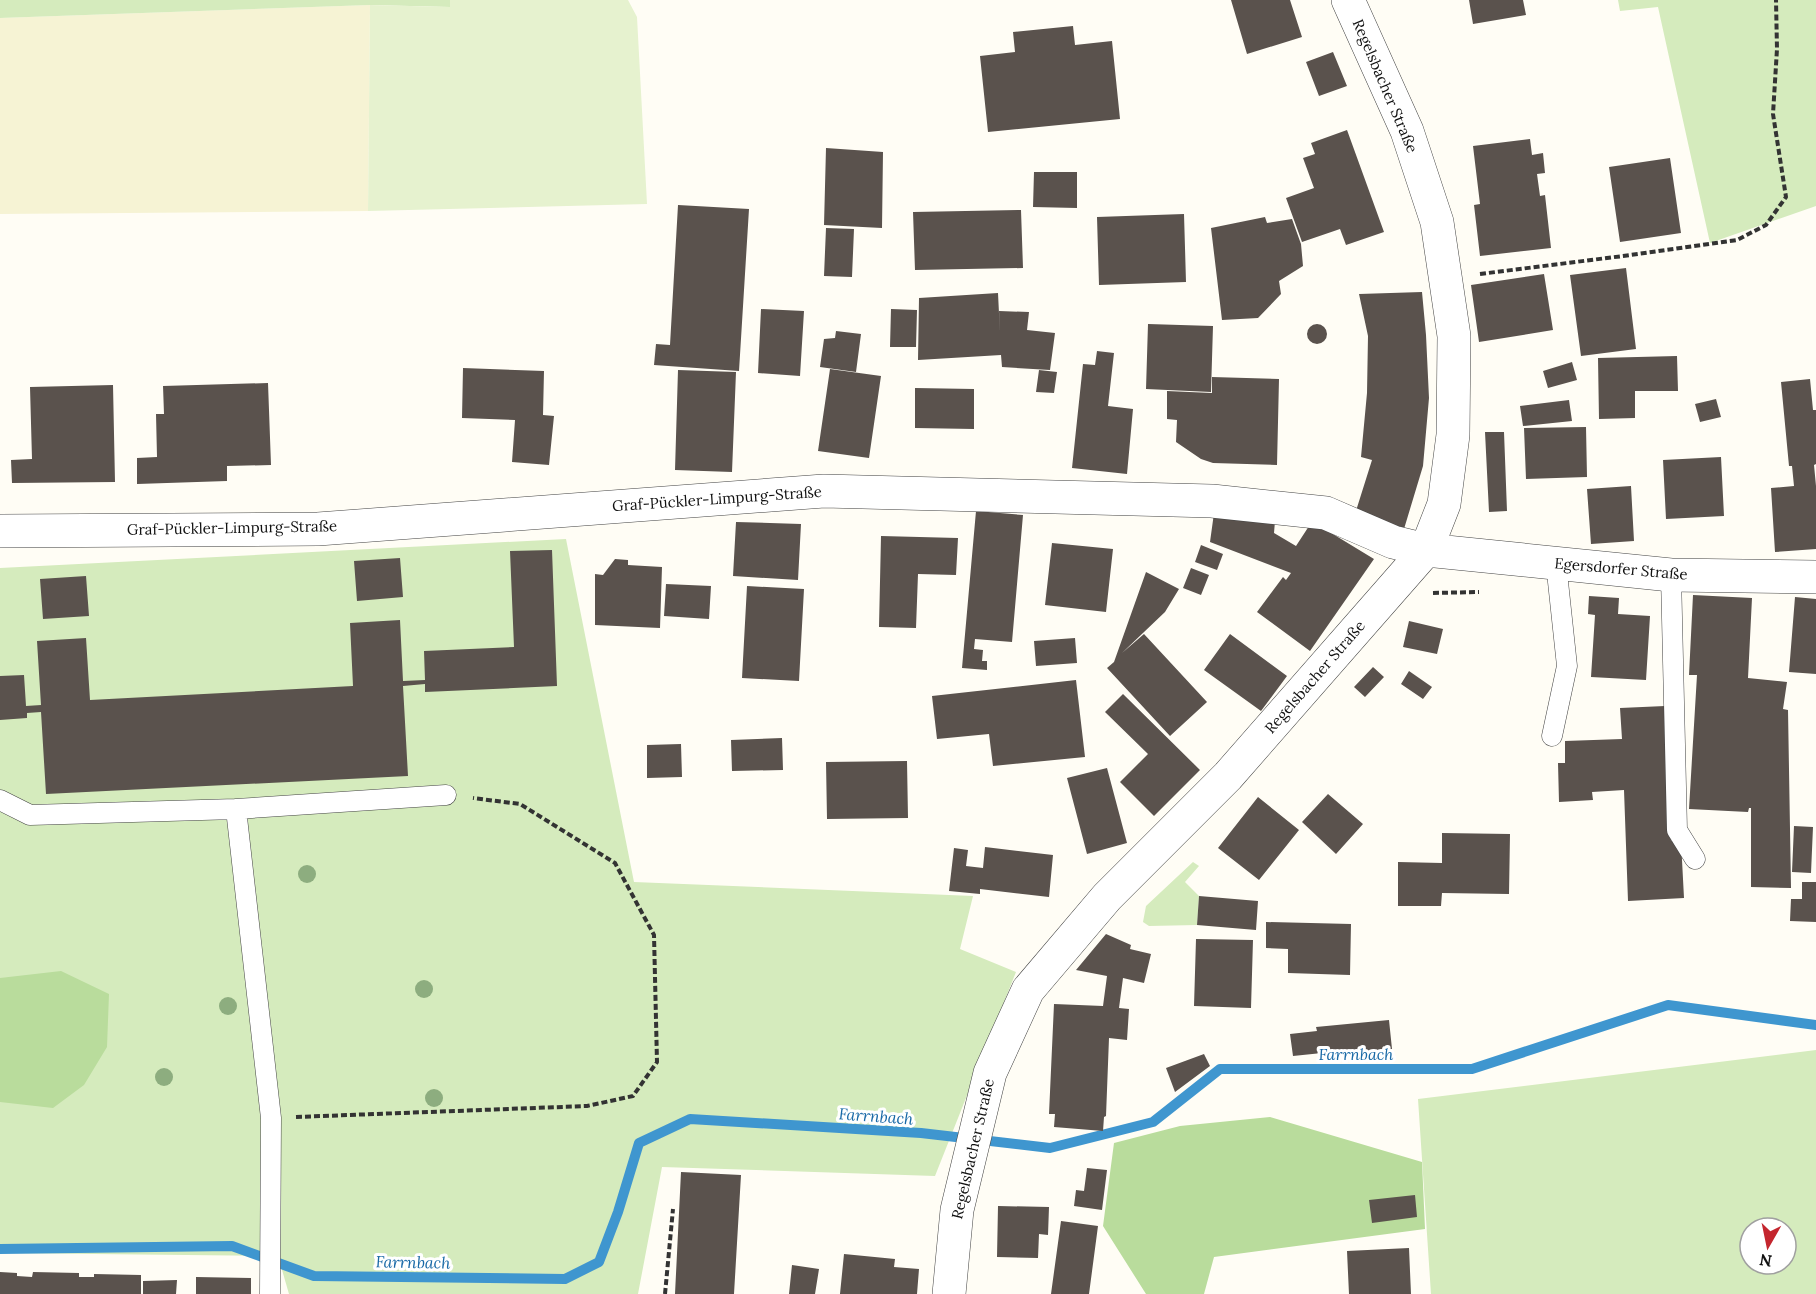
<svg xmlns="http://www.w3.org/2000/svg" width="1816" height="1294" font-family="Lora,serif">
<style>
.farmland{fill:#f6f3d4}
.green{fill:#d5ebbd;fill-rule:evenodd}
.forest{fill:#b9dc9c}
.pitch{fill:#e6f2cf}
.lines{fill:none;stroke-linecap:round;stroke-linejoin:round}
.stream{stroke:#3f96cf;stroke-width:10}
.building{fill:#5a524d}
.service-casing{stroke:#444;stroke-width:21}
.minor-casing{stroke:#444;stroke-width:34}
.path{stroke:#333;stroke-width:4;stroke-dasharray:6 3;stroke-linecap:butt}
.service{stroke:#fff;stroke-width:20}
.minor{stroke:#fff;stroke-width:33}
.tree{fill:#8dad7f}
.labels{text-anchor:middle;stroke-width:6;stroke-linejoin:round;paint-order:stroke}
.street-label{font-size:15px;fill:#111;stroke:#fff}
.water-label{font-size:16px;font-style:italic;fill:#1768a6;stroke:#fff}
</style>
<rect width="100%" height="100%" fill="#fffdf5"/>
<!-- farmland -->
<path class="farmland" d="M370,5L368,211L0,214V18Z"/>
<!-- green -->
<path class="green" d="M0,0H450V7L370,5L0,18Z
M1618,0H1816V206L1710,243L1658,7L1620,11Z
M566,539L634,882L973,896L960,949L1016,972L935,1176L662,1167L638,1294H289L278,1256L0,1253V568Z
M1193,862L1199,866L1185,882L1199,896L1197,925L1149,926L1143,922L1146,906Z
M1816,1050V1294H1431L1418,1099ZM1750,1228H1786V1264H1750Z"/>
<!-- forest -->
<path class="forest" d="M61,971L109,994L107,1047L84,1085L53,1108L0,1102V978Z
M1270,1117L1422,1162L1425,1229L1214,1257L1204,1294H1146L1103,1226L1114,1143L1180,1126Z"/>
<!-- pitch -->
<path class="pitch" d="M450,0H628L637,17L647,204L368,211L370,5L450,7Z"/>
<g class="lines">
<!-- stream -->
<path class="stream" d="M0,1249L232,1246L314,1276L565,1279L599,1262L618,1212L639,1143L690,1119L921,1133L1050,1148L1153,1122L1220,1069H1472L1668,1005L1816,1025"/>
</g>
<!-- building -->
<path class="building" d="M1231,0H1290L1302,37L1247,54Z
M1469,0H1523L1526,15L1473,24Z
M1073,26L1075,45L1112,41L1120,119L988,132L980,56L1015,52L1013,32Z
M1333,52L1347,86L1319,96L1306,62Z
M1347,130L1384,232L1346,245L1340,229L1302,242L1286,198L1314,188L1303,158L1315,154L1311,143Z
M1530,139L1532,155L1543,153L1545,173L1537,174L1540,196L1545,195L1551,248L1480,256L1474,205L1480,204L1473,146Z
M826,148L883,152L882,228L824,225Z
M1670,158L1681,233L1620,242L1609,167Z
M1034,172H1077V208L1033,207Z
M678,205L749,209L739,371L654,365L656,344L670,345Z
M1021,210L1023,268L915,270L913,212Z
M1184,214L1186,282L1099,285L1097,217Z
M1265,217L1267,223L1292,219L1301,244L1303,266L1279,281L1281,294L1258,318L1222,320L1211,228Z
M826,228L854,229L852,277L824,276Z
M1626,268L1636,349L1581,356L1570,275Z
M1544,274L1553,330L1479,342L1471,285Z
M1422,292L1426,335L1429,398L1423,466L1404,529L1355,514L1372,460L1361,457L1367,393L1368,336L1359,294Z
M998,293L1000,334L999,311L1029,312L1027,330L1055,333L1050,370L1002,367L1001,355L918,360L919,298Z
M761,309L804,311L800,376L758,373Z
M891,309L917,310L916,347H890Z
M1148,324L1213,326L1211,392L1146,389Z
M1307 334a10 10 0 1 1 20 0a10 10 0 1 1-20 0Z
M836,331L861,334L856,372L820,367L824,339L835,338Z
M1097,351L1114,353L1108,406L1133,409L1127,474L1072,468L1083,364L1095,365Z
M1677,356L1678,391H1635V418L1599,419L1598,358Z
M1572,362L1577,380L1548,388L1543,371Z
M463,368L544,371L543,415L554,416L549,465L512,462L515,420L462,418Z
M830,369L881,376L869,458L818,451Z
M678,370L736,372L732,472L675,470Z
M1039,370L1057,372L1054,393L1036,392Z
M1212,377L1279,379L1277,465L1213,463L1201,459L1176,442L1177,420L1167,419V391L1212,393Z
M1810,379L1813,410H1816V464L1814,465L1816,486V549L1775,552L1771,488L1794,486L1792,466H1789L1781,382Z
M268,383L271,465L227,466V481L137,484V458L157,457L156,414H164L163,386Z
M113,385L115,482L12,483L11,460L32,459L30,387Z
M915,388L974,389V429L915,428Z
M1716,399L1721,417L1700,422L1695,404Z
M1569,400L1572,421L1523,426L1520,406Z
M1586,427L1587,477L1526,479L1524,428Z
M1485,432H1504L1507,511L1489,512Z
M1721,457L1724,516L1666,519L1663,460Z
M1631,486L1634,541L1591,544L1587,489Z
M976,511L1023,515L1012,642L975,639L974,649L983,650L982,661H987V670L962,668Z
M1214,513L1275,521L1274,533L1296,546L1311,523L1323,528L1374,559L1310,651L1257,612L1283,577L1286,580L1291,573L1210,542Z
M736,522L801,524L798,580L733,576Z
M881,536L958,538L956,575L918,574L916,628L879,627Z
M1052,543L1113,549L1106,612L1045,605Z
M1201,545L1223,554L1217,570L1195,562Z
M552,550L557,686L425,692V684L403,686L408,776L46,794L41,712L27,713V718L0,720V676L24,675L26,706L41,705L37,641L86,638L90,700L353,686L350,623L400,620L403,681L425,680L424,651L514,647L510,551Z
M400,558L403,597L357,601L354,561Z
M615,559L628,560V565L662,567L660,628L595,625V574L603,575Z
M1191,568L1209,575L1201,595L1183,588Z
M1146,572L1179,589L1165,612L1122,653L1144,634L1207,702L1170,736L1107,668L1114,662Z
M86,576L89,616L43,619L40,579Z
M666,584L711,586L709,619L664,616Z
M747,586L804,589L799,681L742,678Z
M1693,595L1752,598L1748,678L1787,682L1783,709L1788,710L1791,888L1751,887V808H1749L1748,812L1689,809L1697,675H1689Z
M1589,596L1619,598L1618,614L1650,616L1646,680L1591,677L1595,615L1588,614Z
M1795,597L1816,599V674L1789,672Z
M1409,621L1443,629L1437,654L1403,647Z
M1230,634L1287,676L1261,711L1204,670Z
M1075,638L1077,663L1036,666L1034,641Z
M1373,667L1384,677L1365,697L1354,687Z
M1409,671L1432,687L1423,699L1401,684Z
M1076,680L1085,757L993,766L989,734L937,739L932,696Z
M1123,694L1200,770L1154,816L1120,782L1148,754L1105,712Z
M1665,706L1671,841H1681L1684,898L1628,901L1624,790L1592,792L1593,800L1559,802L1558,763H1565V741L1622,739L1620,708Z
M782,738L783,770L732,771L731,740Z
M681,744L682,777L647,778V745Z
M907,761L908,818L827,819L826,762Z
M1107,768L1127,843L1087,854L1067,778Z
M1328,794L1363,824L1336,854L1302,822Z
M1258,797L1299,830L1259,880L1218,848Z
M1794,826L1813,827L1811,873L1792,872Z
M1442,833L1510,834L1509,894L1442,893L1441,906H1398V862L1442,863Z
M985,847L1053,855L1049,897L980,889V894L949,891L954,848L968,850L966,866L983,868Z
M1802,882H1816V922L1790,921L1791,899H1802Z
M1199,896L1258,901L1256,930L1197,925Z
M1266,922L1351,924L1350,975L1288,973V949L1266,948Z
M1106,934L1131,945L1130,949L1151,954L1144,983L1123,978L1119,1008L1129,1009L1127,1040L1109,1038L1106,1116L1104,1117L1103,1131L1054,1127L1055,1114H1049L1054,1004L1103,1006L1107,976L1076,970Z
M1196,939L1253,940L1251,1008L1194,1006Z
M1389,1020L1392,1049L1322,1056V1053L1293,1056L1290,1034L1317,1031L1316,1027Z
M1204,1054L1210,1066L1175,1092L1166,1068Z
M1087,1168L1107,1170L1102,1210L1074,1206L1076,1190L1084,1191Z
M681,1172L741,1175L734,1294H675Z
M1415,1195L1417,1217L1372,1223L1369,1200Z
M998,1206L1049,1207L1048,1235L1039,1234L1038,1258L997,1257Z
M1061,1221L1098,1226L1089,1294H1051Z
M1409,1248L1411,1294H1349L1347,1251Z
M844,1254L895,1259L894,1267L919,1269L917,1294H840Z
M792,1265L819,1269L815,1294H789Z
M0,1272L17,1273V1276L32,1277L33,1272L79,1273V1277H94V1274L141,1275V1294H0Z
M196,1277L251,1278V1294H196Z
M177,1280L176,1294H143V1281Z"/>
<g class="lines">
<defs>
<path id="service" d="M1671,575L1677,830L1695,859
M1552,736L1567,666L1556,563
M0,800L30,815L236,809L446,795
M236,809L271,1118L270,1294"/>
<path id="minor" d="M0,531L318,529L824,491L1212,501L1326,513L1393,542L1426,550L1671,575L1816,577
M949,1294L957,1210L990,1073L1028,990L1107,897L1228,776L1426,550L1444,504L1453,435L1454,336L1437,222L1407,131L1348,0"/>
</defs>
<!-- service casing -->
<use href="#service" class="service-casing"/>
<!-- minor casing -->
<use href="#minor" class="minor-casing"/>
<!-- path -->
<path class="path" d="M1480,274L1623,256L1737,240L1766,225L1786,197L1773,114L1777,49L1776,0
M1433,593L1479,592
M296,1117L587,1106L633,1096L657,1062L654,935L615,863L520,804L473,798
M665,1294L673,1209"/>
<!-- service -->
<use href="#service" class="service"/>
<!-- minor -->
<use href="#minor" class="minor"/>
</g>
<!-- trees -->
<g class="tree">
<circle cx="307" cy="874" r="9"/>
<circle cx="424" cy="989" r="9"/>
<circle cx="228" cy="1006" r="9"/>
<circle cx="164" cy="1077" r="9"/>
<circle cx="434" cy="1098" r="9"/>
</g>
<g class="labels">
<!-- street labels -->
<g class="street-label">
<text transform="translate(1385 86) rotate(67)" y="5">Regelsbacher Straße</text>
<text transform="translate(717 499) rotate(-4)" y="5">Graf-Pückler-Limpurg-Straße</text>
<text transform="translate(232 528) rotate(-1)" y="5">Graf-Pückler-Limpurg-Straße</text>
<text transform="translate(1621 569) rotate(5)" y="5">Egersdorfer Straße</text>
<text transform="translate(1315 677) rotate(-49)" y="5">Regelsbacher Straße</text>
<text transform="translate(973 1149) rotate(-77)" y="5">Regelsbacher Straße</text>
</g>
<!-- water labels -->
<g class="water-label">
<text x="1356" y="1060">Farrnbach</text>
<text transform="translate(876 1116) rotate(4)" y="6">Farrnbach</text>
<text transform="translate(413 1262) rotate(1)" y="6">Farrnbach</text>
</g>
</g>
<!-- north arrow -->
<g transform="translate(1768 1246) rotate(189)"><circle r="28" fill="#ffffff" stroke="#a0a0a0" stroke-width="1.5"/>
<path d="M0-4.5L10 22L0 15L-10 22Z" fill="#c4262e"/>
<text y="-9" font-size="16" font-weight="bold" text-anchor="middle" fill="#111111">N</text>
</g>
</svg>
